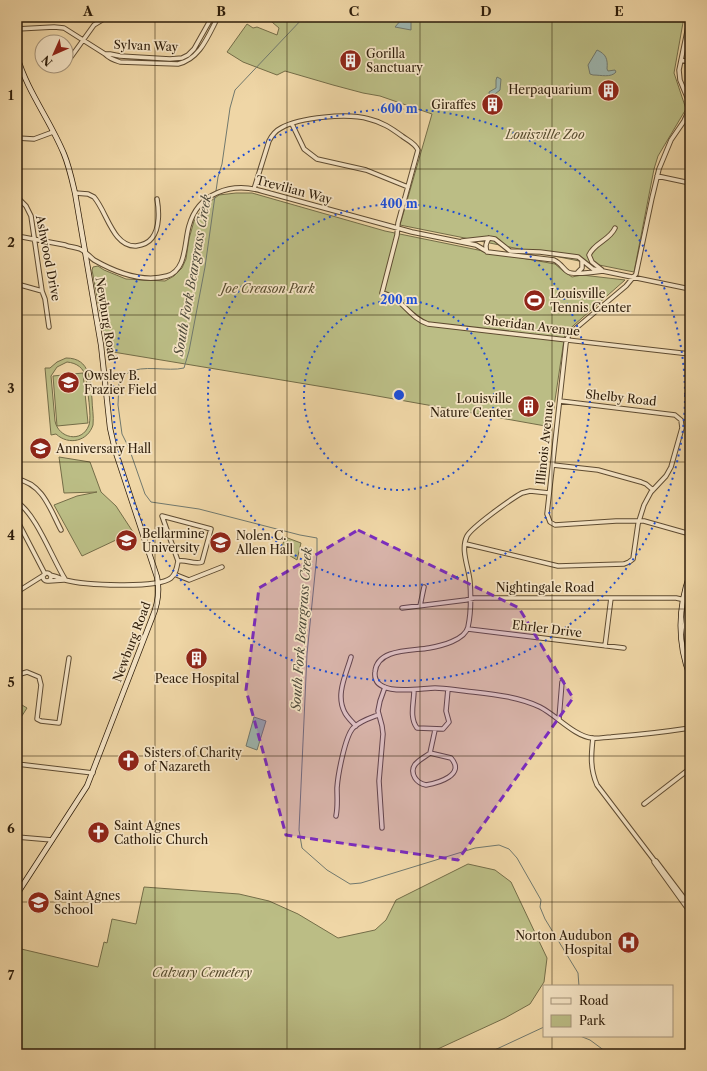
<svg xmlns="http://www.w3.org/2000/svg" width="707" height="1071" font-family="'Libre Caslon Text',serif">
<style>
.green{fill:#bbbd85;stroke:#746d48;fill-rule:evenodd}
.water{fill:#9db7b1;stroke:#71796e}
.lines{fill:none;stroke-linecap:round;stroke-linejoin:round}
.stream{stroke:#71796e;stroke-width:1}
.minor-casing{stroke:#5e4b31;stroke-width:5.5}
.secondary-casing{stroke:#2e1d0a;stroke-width:6}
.minor{stroke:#f5e4c5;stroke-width:3.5}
.secondary{stroke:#f5e4c5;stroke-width:4.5}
.marked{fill:#7b2cbf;fill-opacity:0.2;stroke:#7b2cbf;stroke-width:3;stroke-dasharray:8 5;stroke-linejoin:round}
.grid{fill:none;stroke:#2e1d0a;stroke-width:1;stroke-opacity:0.55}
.ring{fill:none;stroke:#1d4ed8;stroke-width:2;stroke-dasharray:2 4}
.labels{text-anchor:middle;stroke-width:3.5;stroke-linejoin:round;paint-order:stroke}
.street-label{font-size:12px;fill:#2e1d0a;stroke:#f5e4c5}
.poi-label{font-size:12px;fill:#2e1d0a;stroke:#f5e4c5;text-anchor:start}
.park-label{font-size:12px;font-style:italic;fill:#584d2f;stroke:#f5e4c5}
.water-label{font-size:13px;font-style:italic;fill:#4f4b3c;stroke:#f5e4c5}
.centre{fill:#1d4ed8;stroke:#f5e4c5;stroke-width:2}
.ring-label{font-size:12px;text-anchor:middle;font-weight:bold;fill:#1d4ed8;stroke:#f5e4c5;stroke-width:3.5;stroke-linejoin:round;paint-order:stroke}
.neatline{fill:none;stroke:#2e1d0a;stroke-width:1.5}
.grid-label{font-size:13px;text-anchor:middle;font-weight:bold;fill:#2e1d0a}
</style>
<rect width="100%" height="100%" fill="#efd6a6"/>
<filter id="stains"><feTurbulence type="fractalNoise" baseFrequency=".005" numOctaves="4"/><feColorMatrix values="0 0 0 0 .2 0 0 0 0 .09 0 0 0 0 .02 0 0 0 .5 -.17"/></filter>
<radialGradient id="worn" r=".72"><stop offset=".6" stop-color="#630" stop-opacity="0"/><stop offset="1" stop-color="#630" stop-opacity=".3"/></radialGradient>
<!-- green -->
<path class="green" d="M266,17H684L674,73L686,109L658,156L654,169L634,272L400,225L432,114L380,96L363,93L333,85L285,71L277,75L243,62L227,52L247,24L253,28L257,27L277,35L279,28Z
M236,193H252L385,231L488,252L555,264L563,271L572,277L582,275L625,280L565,333L551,427L366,394L107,351L92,270L93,267L98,266L104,270L126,279L165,281L174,276L182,268L186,259L189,239L194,221L204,206L219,195Z
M66,358C91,358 90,381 92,399C92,407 94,416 93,425C88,441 69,446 56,434L51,435L45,368H50L57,362ZM67,362C77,363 84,368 86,378C87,389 92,416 89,425C82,444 58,438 55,421L51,376L57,367Z
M83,373L88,423L57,426L53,376Z
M59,457L90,462L101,492L116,506L133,532L82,556L54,505L77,496L97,492L64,493Z
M285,537L301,543L297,560L287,554L282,547Z
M17,702L27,708L18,722H17Z
M468,864L495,870L511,882L547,958L544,982L530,1004L505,1018L427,1054H17V948L98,967L104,942L107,943L112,919L136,924L144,887L239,894L269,901L298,914L338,938L375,930L386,920L396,900Z"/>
<!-- water -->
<path class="water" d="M407,18L411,20V30L395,27L401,20Z
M597,50C606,54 608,59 607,69L608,71L615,70L616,72C611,78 601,75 593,75L590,74L588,65Z
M497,77L501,79L500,90L490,98L489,92L496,88V80Z
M254,717L266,721L257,750L246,746Z"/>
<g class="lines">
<!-- stream -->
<path class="stream" d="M216,191L218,177L222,164L230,108L235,90L304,17
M215,196L205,267L189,351L184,368C168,372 142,364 128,373C125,375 122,379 119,381L118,405L122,434L129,448L145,494L151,502L199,509L300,535L317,538V554L307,654L299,830L302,848L327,870L350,884L361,883L475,848L499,845L509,849L517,858L541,900L540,907L545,919L578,973L579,986
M580,1036L590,1040L609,1054
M486,1054L544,1027"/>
<defs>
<path id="minor" d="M690,17L679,70L680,80L689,102V110L684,121L671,140L659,169L652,198L636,274L626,286L575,329L569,334L566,343L547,514L550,522L555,525L616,521H644L690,534
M17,29L54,27L64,28L105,54C110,59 114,60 120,62L178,64C200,59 208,36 218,17
M105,54H110L120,56L170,59L182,58L188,55L194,49L212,17
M71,57L94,25L107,17
M681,60L690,62
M292,124L304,149L317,159L366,170L408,187
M17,138L34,139L53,132
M657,176L690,183
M254,189L269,141C272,135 275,131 281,128C300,117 348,113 369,119C382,122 391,128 402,136C407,140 415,143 418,150L398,223L397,235L382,293C402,297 409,318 428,324L690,354
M75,193L88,194L94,197C107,212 113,247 136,246C143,245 149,242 152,238C160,228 159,210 157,199
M17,197L26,206L31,216L42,291L45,299L49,327
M17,236C33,239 49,242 65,245C69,247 75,247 80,249C85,251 89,256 94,260C115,272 142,283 167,276C187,270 184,243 189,226C198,193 231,182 262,191L412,232L476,245L488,252L554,260C561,263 563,269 568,272C573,275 596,272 603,271
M462,241L489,238L495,239L510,251L540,252L578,257L593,269L690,289
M487,252C485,246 486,243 489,238
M602,270L592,262L589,255C594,243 610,240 615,228
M578,272L582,268V261
M17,284L42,291
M553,465L598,470L641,482L646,484L653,490
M17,479C43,484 50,509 61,530
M549,493L530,491L522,493C511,499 472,527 467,536C460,550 469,568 470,582C471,596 471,613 468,627C465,640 441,646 429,648C413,651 377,648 375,672C372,698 420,688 435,688C445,688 455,690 465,691C490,694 517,696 540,707C556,715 574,736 592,738C598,739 605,737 611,737C637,735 664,732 690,728
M17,502C36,514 52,558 65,579
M17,520L45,574
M466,544L558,566L624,564L629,562L633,559L638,524L644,505L651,492L666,476L671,467L682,428L681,420L675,415L560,401
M43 577a4 4 0 1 1 8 0a4 4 0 1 1-8 0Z
M174,574L189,580L222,567
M50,575C55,576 60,578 65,580C83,585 157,589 171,578C176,574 177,567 178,561C186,559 194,565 202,562L211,529L162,516L178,561
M49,581L64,580
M17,592L44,575
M420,606L424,587
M402,608L466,600L474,598H676L690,601
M468,629L624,648
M605,646L611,598
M351,657C346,675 335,695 345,713C348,718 352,722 356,726
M17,675L27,672L39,677L41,685L37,719L41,721L59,723L69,658
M414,690C414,703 409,717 417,728L443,729L449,722L446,711L448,689
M559,719L562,682
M593,738C591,755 590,769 597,785L654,860L656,861L690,906
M430,753L451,758C466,775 438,783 426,785C421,784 417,781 415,778C407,764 423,759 430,753L435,730
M17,764L93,773
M644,804L688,770L690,772
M336,816C338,806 337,798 337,788C338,774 345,737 353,728C360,721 370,718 378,715
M382,828L379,781L383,734L382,726L378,711L380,701L385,687
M17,837L52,840
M654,860V862L690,912"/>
<path id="secondary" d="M17,56C27,91 50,120 64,154C69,166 72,180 75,193L101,345L110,428L115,450L157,577C160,592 158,604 152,618L87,786L17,894
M690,574C678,607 677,643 690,676
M690,590L685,626L690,660"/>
</defs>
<!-- minor casing -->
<use href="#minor" class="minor-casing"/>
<!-- secondary casing -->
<use href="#secondary" class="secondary-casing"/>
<!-- minor -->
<use href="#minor" class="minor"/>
<!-- secondary -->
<use href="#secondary" class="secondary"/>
</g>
<!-- marked area -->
<path class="marked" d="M358,530L519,608L573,698L458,860L286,835L246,690L259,588Z"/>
<!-- grid -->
<path class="grid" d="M155,17V1054M287,17V1054M420,17V1054M552,17V986M17,169H690M17,315H690M17,462H690M17,609H690M17,756H690M17,902H690M552,1036V1054"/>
<!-- distance rings -->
<g class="ring">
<circle cx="399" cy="395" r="95"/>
<circle cx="399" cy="395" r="191"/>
<circle cx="399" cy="395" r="286"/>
</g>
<!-- icons -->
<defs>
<symbol id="building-disc" viewBox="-11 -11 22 22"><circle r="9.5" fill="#8f2418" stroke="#f5e4c5"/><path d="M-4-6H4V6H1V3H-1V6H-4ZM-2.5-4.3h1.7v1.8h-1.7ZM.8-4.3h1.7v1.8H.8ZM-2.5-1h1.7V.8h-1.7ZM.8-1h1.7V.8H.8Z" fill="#fff"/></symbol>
<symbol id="stadium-disc" viewBox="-11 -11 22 22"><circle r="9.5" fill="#8f2418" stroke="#f5e4c5"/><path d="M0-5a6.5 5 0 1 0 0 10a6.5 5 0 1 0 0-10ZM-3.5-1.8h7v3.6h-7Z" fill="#fff"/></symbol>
<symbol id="university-disc" viewBox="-11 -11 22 22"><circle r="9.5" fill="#8f2418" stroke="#f5e4c5"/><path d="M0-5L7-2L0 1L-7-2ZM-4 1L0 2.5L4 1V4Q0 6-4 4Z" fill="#fff"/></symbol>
<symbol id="church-disc" viewBox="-11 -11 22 22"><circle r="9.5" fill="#8f2418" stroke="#f5e4c5"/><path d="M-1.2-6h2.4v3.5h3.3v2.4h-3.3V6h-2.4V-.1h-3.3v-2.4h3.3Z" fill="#fff"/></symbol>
<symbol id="school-disc" viewBox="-11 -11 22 22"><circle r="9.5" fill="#8f2418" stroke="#f5e4c5"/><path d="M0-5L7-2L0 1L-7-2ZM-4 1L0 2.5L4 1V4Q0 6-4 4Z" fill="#fff"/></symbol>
<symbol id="hospital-disc" viewBox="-11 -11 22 22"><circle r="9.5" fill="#8f2418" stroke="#f5e4c5"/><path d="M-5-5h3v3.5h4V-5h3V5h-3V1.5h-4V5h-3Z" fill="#fff"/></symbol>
</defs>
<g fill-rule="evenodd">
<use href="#building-disc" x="338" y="48" width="25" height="25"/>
<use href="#building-disc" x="596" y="78" width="25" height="25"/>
<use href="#building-disc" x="480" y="92" width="25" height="25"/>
<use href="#stadium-disc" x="522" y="288" width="25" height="25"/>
<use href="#university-disc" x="56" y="370" width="25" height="25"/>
<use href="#building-disc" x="516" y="394" width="25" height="25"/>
<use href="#university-disc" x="28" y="436" width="25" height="25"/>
<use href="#university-disc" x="114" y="528" width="25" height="25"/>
<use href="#university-disc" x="208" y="530" width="25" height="25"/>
<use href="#building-disc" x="184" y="646" width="25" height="25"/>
<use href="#church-disc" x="116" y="748" width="25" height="25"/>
<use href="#church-disc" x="86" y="820" width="25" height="25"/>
<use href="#school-disc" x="26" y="890" width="25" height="25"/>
<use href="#hospital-disc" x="616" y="930" width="25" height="25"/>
</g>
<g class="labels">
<!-- street labels -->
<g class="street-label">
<text transform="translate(146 46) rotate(2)" y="4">Sylvan Way</text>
<text transform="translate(294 190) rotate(15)" y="4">Trevilian Way</text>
<text transform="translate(48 258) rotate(79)" y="4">Ashwood Drive</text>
<text transform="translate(106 319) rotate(81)" y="4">Newburg Road</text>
<text transform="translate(532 326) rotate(7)" y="4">Sheridan Avenue</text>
<text transform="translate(621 398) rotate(6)" y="4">Shelby Road</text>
<text transform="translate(545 443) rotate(-84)" y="4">Illinois Avenue</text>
<text x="545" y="592">Nightingale Road</text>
<text transform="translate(547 629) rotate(7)" y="4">Ehrler Drive</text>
<text transform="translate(132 642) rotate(-69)" y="4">Newburg Road</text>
</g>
<!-- poi labels -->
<g class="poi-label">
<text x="366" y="58">Gorilla<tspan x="366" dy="14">Sanctuary</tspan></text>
<text x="592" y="94" text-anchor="end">Herpaquarium</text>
<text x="476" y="109" text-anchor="end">Giraffes</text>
<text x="550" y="298">Louisville<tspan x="550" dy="14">Tennis Center</tspan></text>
<text x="84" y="380">Owsley B.<tspan x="84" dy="14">Frazier Field</tspan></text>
<text x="512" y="403" text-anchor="end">Louisville<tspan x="512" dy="14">Nature Center</tspan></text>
<text x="56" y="453">Anniversary Hall</text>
<text x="142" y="538">Bellarmine<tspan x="142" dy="14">University</tspan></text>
<text x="236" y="540">Nolen C.<tspan x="236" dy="14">Allen Hall</tspan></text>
<text x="197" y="683" text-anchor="middle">Peace Hospital</text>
<text x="144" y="757">Sisters of Charity<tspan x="144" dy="14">of Nazareth</tspan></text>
<text x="114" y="830">Saint Agnes<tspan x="114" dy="14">Catholic Church</tspan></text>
<text x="54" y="900">Saint Agnes<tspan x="54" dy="14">School</tspan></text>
<text x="612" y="940" text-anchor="end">Norton Audubon<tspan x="612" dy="14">Hospital</tspan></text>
</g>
<!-- park labels -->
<g class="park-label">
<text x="545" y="139">Louisville Zoo</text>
<text x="268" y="293">Joe Creason Park</text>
<text x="202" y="977">Calvary Cemetery</text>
</g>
<!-- water labels -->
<g class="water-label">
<text transform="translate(192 275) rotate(-80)" y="5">South Fork Beargrass Creek</text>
<text transform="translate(301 629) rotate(-86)" y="5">South Fork Beargrass Creek</text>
</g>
</g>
<circle cx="399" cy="395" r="6" class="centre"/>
<g class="ring-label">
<text x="399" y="113">600 m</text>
<text x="399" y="208">400 m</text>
<text x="399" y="304">200 m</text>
</g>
<!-- margin -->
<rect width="707" height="1071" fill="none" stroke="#efd6a6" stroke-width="44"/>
<!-- legend -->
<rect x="543" y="985" width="130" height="52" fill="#f5e4c5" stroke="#a5947a"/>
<rect x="551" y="998" width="20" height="6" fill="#f5e4c5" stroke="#a5947a"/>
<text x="579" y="1005" font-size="12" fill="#2e1d0a">Road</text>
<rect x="551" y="1015" width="20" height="12" fill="#bbbd85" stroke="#a5947a"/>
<text x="579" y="1025" font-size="12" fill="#2e1d0a">Park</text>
<!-- north arrow -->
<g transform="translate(54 54) rotate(225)"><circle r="19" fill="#f5e4c5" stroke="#a5947a"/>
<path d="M0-3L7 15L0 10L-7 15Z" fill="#8f2418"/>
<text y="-6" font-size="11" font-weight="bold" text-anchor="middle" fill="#2e1d0a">N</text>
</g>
<rect x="22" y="22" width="663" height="1027" class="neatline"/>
<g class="grid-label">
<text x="88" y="16">A</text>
<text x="221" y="16">B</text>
<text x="354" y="16">C</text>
<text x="486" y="16">D</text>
<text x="619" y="16">E</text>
<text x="11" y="100">1</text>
<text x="11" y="247">2</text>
<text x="11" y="393">3</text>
<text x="11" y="540">4</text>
<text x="11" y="687">5</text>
<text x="11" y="833">6</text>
<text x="11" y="980">7</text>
</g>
<rect width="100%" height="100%" filter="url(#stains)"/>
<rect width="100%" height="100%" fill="url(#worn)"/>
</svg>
